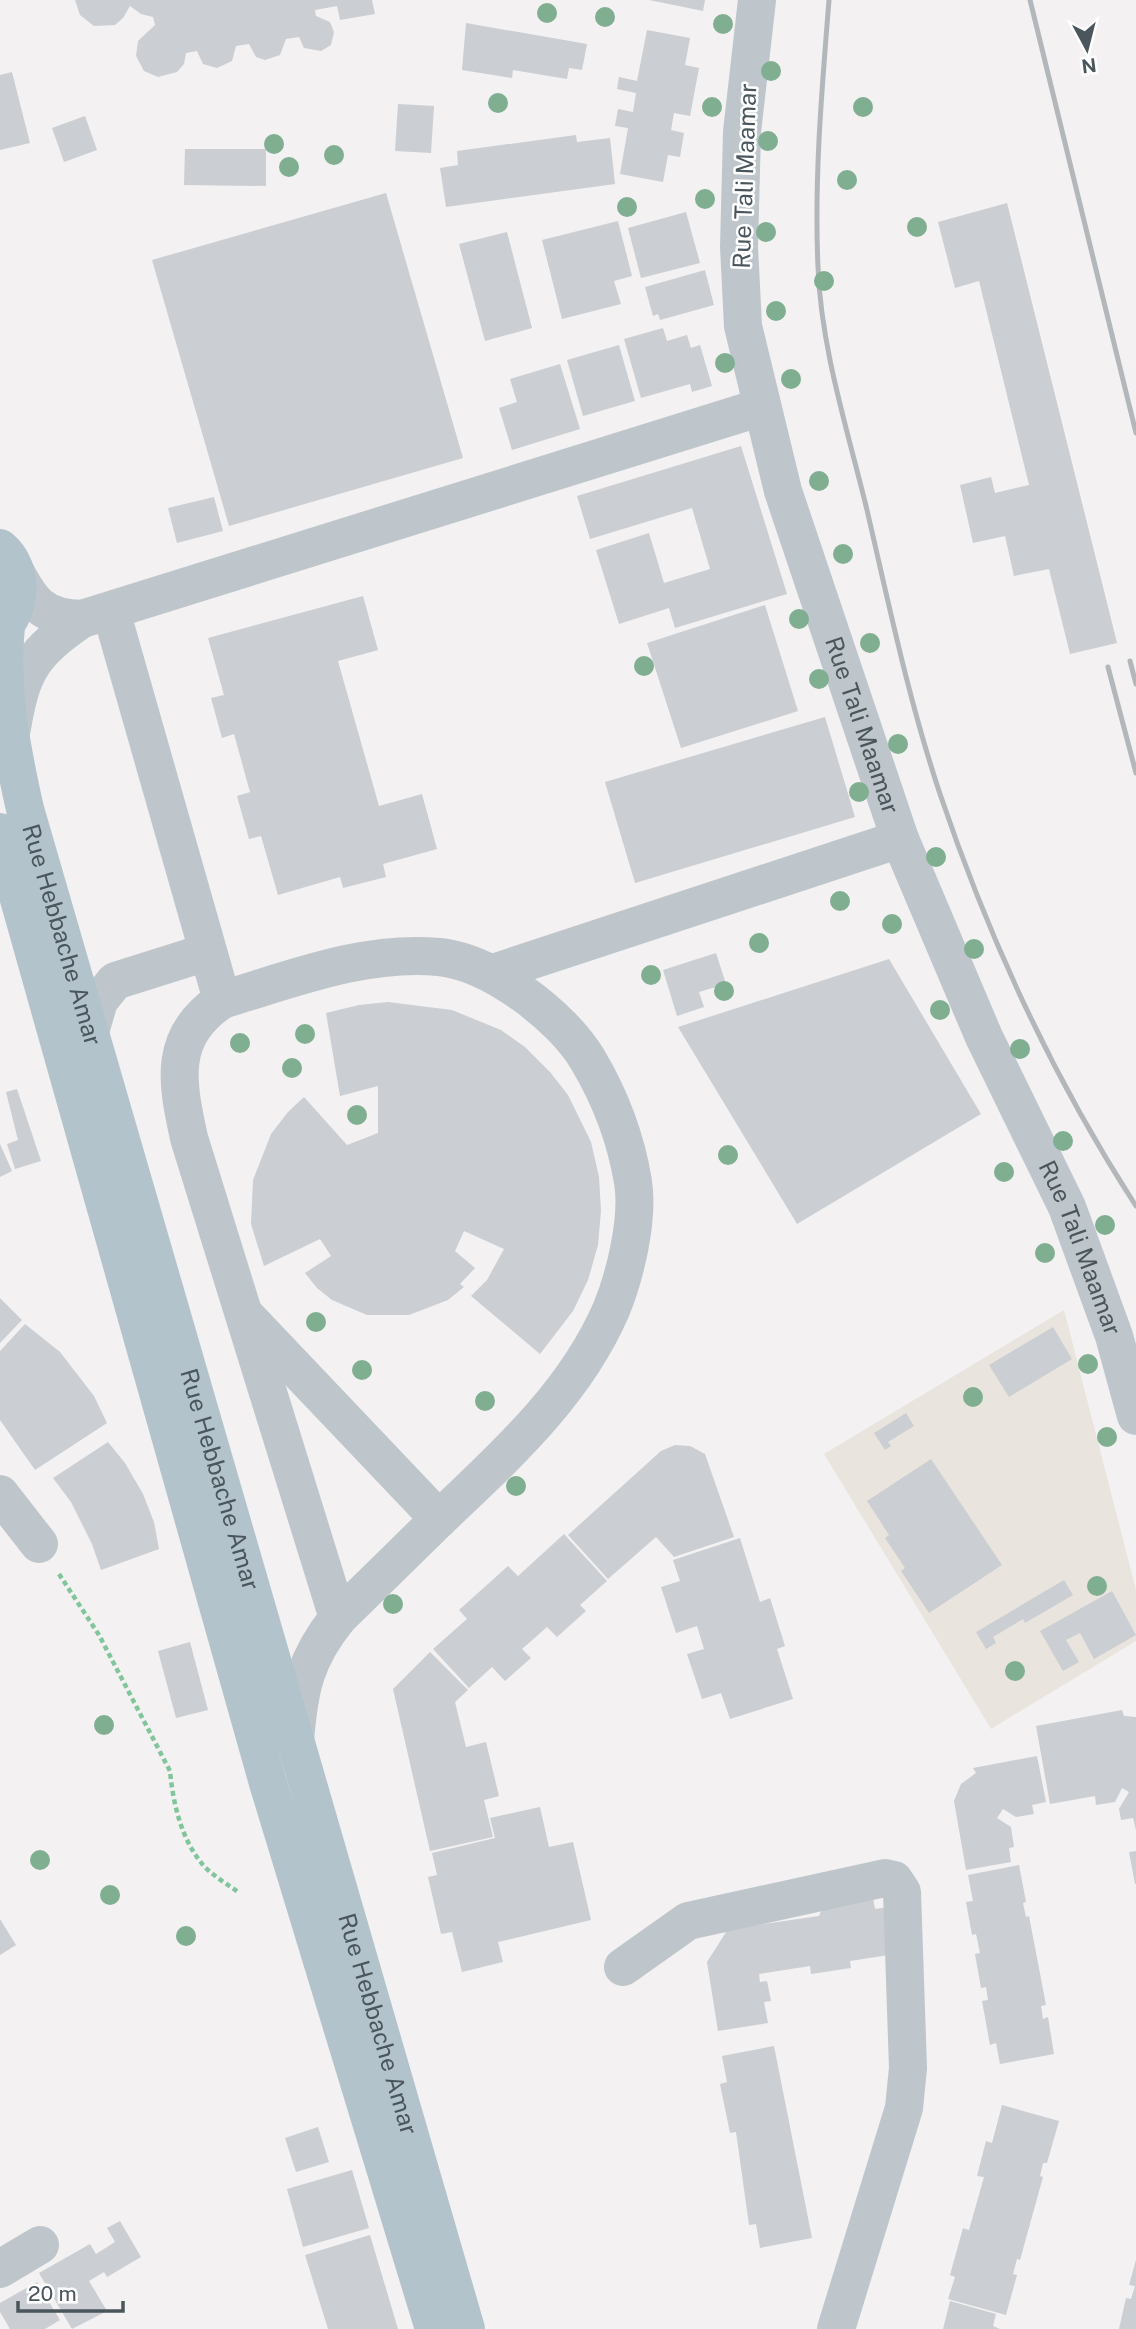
<svg xmlns="http://www.w3.org/2000/svg" width="1136" height="2329" font-family="'Public Sans',sans-serif">
<style>
.commercial{fill:#e9e5de}
.building{fill:#cbced2}
.lines{fill:none;stroke-linecap:round;stroke-linejoin:round}
.path{stroke:#80c59b;stroke-width:4.5;stroke-dasharray:5 3.5;stroke-linecap:butt}
.minor{stroke:#bec6cc;stroke-width:38}
.major{stroke:#b3c3cc;stroke-width:38}
.rail{stroke:#b3b7ba;stroke-width:5}
.tree{fill:#80ae91}
.labels{text-anchor:middle;stroke-width:5;stroke-linejoin:round;paint-order:stroke}
.street-label{font-size:24px;fill:#4a565c;stroke:#fff}
</style>
<rect width="100%" height="100%" fill="#f3f1f1"/>
<!-- commercial -->
<path class="commercial" d="M1064,1310L1136,1590V1641L991,1729L824,1454Z"/>
<!-- building -->
<path class="building" d="M75,0H372L375,14L340,20L337,6L315,10L316,16L330,22L334,32L331,45L321,51L304,48L299,37L286,39L280,55L265,60L256,57L249,44L236,46L232,61L217,68L203,64L197,51L186,53L184,64L177,72L158,77L144,71L136,56L138,41L155,25L153,17L141,14L130,6L123,18L115,25L94,26L80,15Z
M649,0H705L703,11Z
M466,23L587,44L582,70L569,68L567,79L513,70L512,78L462,70Z
M647,30L690,38L685,65L699,68L690,116L674,113L671,130L684,133L680,157L668,155L663,182L620,174L628,128L615,126L618,109L633,112L636,93L617,89L619,77L637,81Z
M12,72L30,143L0,150V75Z
M398,104L434,106L431,153L395,151Z
M85,116L97,150L64,162L52,128Z
M576,135L577,142L610,138L615,184L446,207L440,168L458,165L457,151Z
M185,149H266V186L184,185Z
M386,193L463,458L229,526L152,260Z
M1007,203L1117,643L1070,654L1049,569L1014,576L1005,536L973,543L960,485L991,477L995,493L1029,485L979,281L955,288L938,222Z
M686,212L700,263L641,278L628,228Z
M618,221L632,276L614,281L621,304L562,319L542,240Z
M507,232L532,328L485,341L459,244Z
M705,270L714,305L660,320L658,314L653,316L645,287Z
M663,328L667,341L687,335L691,348L700,345L712,386L692,392L690,384L641,398L624,339Z
M619,345L635,401L583,416L567,360Z
M560,364L580,429L512,450L499,408L517,402L510,379Z
M741,446L787,594L675,628L669,608L619,624L596,550L649,533L664,583L710,569L692,508L590,539L577,496Z
M214,497L223,531L177,543L168,508Z
M363,596L378,650L338,661L379,806L422,794L437,849L383,864L386,877L343,888L340,877L278,895L261,836L249,839L237,796L250,792L234,734L222,738L211,698L224,695L208,638Z
M765,605L798,711L681,748L647,643Z
M825,717L855,817L635,883L605,782Z
M716,953L726,984L699,992L704,1007L677,1016L663,970Z
M889,959L981,1114L797,1224L678,1027Z
M388,1002L452,1010L501,1030L525,1047L550,1072L568,1095L591,1142L599,1177L601,1211L598,1245L588,1280L573,1311L540,1354L471,1296L487,1280L504,1249L464,1231L455,1251L475,1268L460,1284L464,1287L448,1300L409,1315H367L332,1300L317,1288L305,1273L331,1256L320,1239L264,1266L251,1224L253,1180L271,1134L288,1112L304,1097L347,1145L378,1133V1086L340,1096L326,1013L359,1005Z
M17,1089L41,1161L15,1169L7,1144L18,1140L6,1092Z
M0,1144L12,1171L0,1177Z
M0,1298L22,1320L0,1343Z
M25,1324L60,1352L94,1396L107,1423L35,1470L0,1420V1351Z
M1053,1327L1072,1359L1009,1397L989,1365Z
M906,1413L914,1426L888,1442L891,1446L885,1450L874,1433Z
M108,1442L125,1463L143,1494L154,1522L159,1549L101,1570L92,1544L71,1502L53,1478Z
M675,1445L690,1446L705,1454L734,1537L674,1557L656,1537L608,1579L568,1535L661,1451Z
M931,1459L1002,1565L929,1613L901,1571L905,1568L885,1538L889,1535L867,1501Z
M564,1534L607,1581L580,1605L586,1611L557,1637L547,1627L522,1649L531,1658L505,1681L492,1667L469,1688L433,1649L467,1619L459,1610L508,1566L518,1576Z
M740,1538L760,1602L770,1598L785,1646L777,1649L793,1699L730,1719L721,1693L702,1699L687,1654L704,1649L697,1626L676,1633L661,1587L680,1581L673,1560Z
M1064,1580L1073,1595L1025,1623L1023,1619L993,1637L996,1643L986,1649L976,1632Z
M1112,1591L1136,1635L1094,1659L1080,1633L1066,1640L1079,1662L1063,1671L1040,1631Z
M190,1642L208,1710L176,1718L158,1651Z
M430,1652L468,1690L455,1702L466,1747L486,1742L499,1796L484,1800L493,1837L430,1851L393,1689Z
M1122,1710L1124,1716L1136,1717V1830L1133,1818L1121,1820L1119,1809L1129,1792L1122,1788L1115,1802L1096,1805L1095,1796L1050,1804L1036,1726Z
M1037,1756L1046,1802L1032,1805L1034,1814L1016,1817L1003,1809L997,1818L1011,1827L1014,1847L1009,1848L1011,1862L966,1870L954,1801L961,1784L976,1773L973,1768Z
M540,1807L549,1847L573,1842L591,1920L498,1942L503,1962L462,1972L452,1932L441,1934L428,1877L437,1875L432,1853L495,1838L490,1818Z
M1136,1851V1884H1135L1129,1852Z
M1019,1865L1026,1902L1023,1903L1026,1917L1029,1916L1046,2005L1041,2006L1043,2019L1048,2017L1054,2054L1000,2064L996,2043L990,2045L982,2001L988,2000L986,1987L981,1988L975,1954L980,1953L976,1934L972,1935L966,1902L973,1901L968,1875Z
M873,1898L875,1909L895,1906L902,1953L850,1961L851,1968L811,1974L810,1966L759,1974L760,1982L767,1981L771,2001L764,2002L768,2023L718,2031L707,1962L728,1929L819,1916L823,1906Z
M0,1919L16,1945L0,1955Z
M774,2046L812,2238L760,2248L756,2224L749,2225L736,2132L730,2133L720,2084L727,2082L722,2056Z
M1002,2105L1059,2121L1047,2163H1043L1040,2176L1043,2177L1020,2260L1017,2259L1013,2274L1017,2275L1006,2315L948,2299L955,2277L950,2275L963,2228L969,2230L984,2177L977,2176L986,2141L992,2143Z
M318,2127L329,2162L296,2172L285,2138Z
M352,2170L369,2228L303,2247L287,2189Z
M120,2221L141,2257L107,2277L104,2272L89,2281L107,2311L72,2329L39,2273L90,2244L96,2254L115,2242L107,2228Z
M370,2235L398,2329H328L305,2255Z
M1136,2260V2329H1119L1126,2298L1131,2299L1135,2286L1129,2285Z
M37,2282L60,2320L45,2329H10L0,2312V2303Z
M950,2301L996,2314L993,2326L1000,2329H943Z"/>
<g class="lines">
<!-- path -->
<path class="path" d="M59,1574L99,1635L170,1771C173,1803 181,1839 203,1865C212,1875 227,1884 238,1892"/>
<!-- minor -->
<g class="minor">
<path id="s1" d="M757,0L742,132L739,247L743,326L783,491L900,839L984,1037L1067,1207L1114,1336L1136,1416"/>
<path d="M14,569C31,602 42,618 82,619"/>
<path d="M111,611L222,1000C167,1037 177,1082 189,1138L338,1618C372,1585 405,1552 439,1519C505,1456 574,1395 611,1310C625,1276 639,1219 633,1182C626,1139 610,1097 588,1060C562,1016 491,962 439,957C365,950 292,979 222,1000"/>
<path d="M12,728C22,668 33,653 82,619L762,407"/>
<path d="M493,973L900,839"/>
<path d="M90,1032L99,1001L115,981L207,952"/>
<path d="M248,1318L439,1519"/>
<path d="M0,1494L39,1544"/>
<path d="M295,1741C299,1689 305,1659 338,1618"/>
<path d="M623,1967L688,1921L885,1878L894,1880L902,1892L908,2068L904,2108L836,2329"/>
<path d="M0,2269L40,2245"/>
</g>
<!-- major -->
<g class="major">
<path d="M0,548C25,569 22,610 0,631"/>
<path id="s2" d="M6,625C0,688 11,747 25,809L466,2329"/>
<path d="M0,832L268,1783L434,2329"/>
</g>
<!-- rail -->
<path class="rail" d="M829,0C822,88 814,178 818,267C821,349 848,431 867,510C889,605 909,701 940,794C989,939 1053,1078 1136,1206
M1030,0L1136,433
M1130,661L1136,684
M1108,667L1136,773"/>
</g>
<!-- trees -->
<g class="tree">
<circle cx="547" cy="13" r="10"/>
<circle cx="605" cy="17" r="10"/>
<circle cx="723" cy="24" r="10"/>
<circle cx="771" cy="71" r="10"/>
<circle cx="498" cy="103" r="10"/>
<circle cx="712" cy="107" r="10"/>
<circle cx="863" cy="107" r="10"/>
<circle cx="768" cy="141" r="10"/>
<circle cx="274" cy="144" r="10"/>
<circle cx="334" cy="155" r="10"/>
<circle cx="289" cy="167" r="10"/>
<circle cx="847" cy="180" r="10"/>
<circle cx="705" cy="199" r="10"/>
<circle cx="627" cy="207" r="10"/>
<circle cx="917" cy="227" r="10"/>
<circle cx="766" cy="232" r="10"/>
<circle cx="824" cy="281" r="10"/>
<circle cx="776" cy="311" r="10"/>
<circle cx="725" cy="363" r="10"/>
<circle cx="791" cy="379" r="10"/>
<circle cx="819" cy="481" r="10"/>
<circle cx="843" cy="554" r="10"/>
<circle cx="799" cy="619" r="10"/>
<circle cx="870" cy="643" r="10"/>
<circle cx="644" cy="666" r="10"/>
<circle cx="819" cy="679" r="10"/>
<circle cx="898" cy="744" r="10"/>
<circle cx="859" cy="792" r="10"/>
<circle cx="936" cy="857" r="10"/>
<circle cx="840" cy="901" r="10"/>
<circle cx="892" cy="924" r="10"/>
<circle cx="759" cy="943" r="10"/>
<circle cx="974" cy="949" r="10"/>
<circle cx="651" cy="975" r="10"/>
<circle cx="724" cy="991" r="10"/>
<circle cx="940" cy="1010" r="10"/>
<circle cx="305" cy="1034" r="10"/>
<circle cx="240" cy="1043" r="10"/>
<circle cx="1020" cy="1049" r="10"/>
<circle cx="292" cy="1068" r="10"/>
<circle cx="357" cy="1115" r="10"/>
<circle cx="1063" cy="1141" r="10"/>
<circle cx="728" cy="1155" r="10"/>
<circle cx="1004" cy="1172" r="10"/>
<circle cx="1105" cy="1225" r="10"/>
<circle cx="1045" cy="1253" r="10"/>
<circle cx="316" cy="1322" r="10"/>
<circle cx="1088" cy="1364" r="10"/>
<circle cx="362" cy="1370" r="10"/>
<circle cx="973" cy="1397" r="10"/>
<circle cx="485" cy="1401" r="10"/>
<circle cx="1107" cy="1437" r="10"/>
<circle cx="516" cy="1486" r="10"/>
<circle cx="1097" cy="1586" r="10"/>
<circle cx="393" cy="1604" r="10"/>
<circle cx="1015" cy="1671" r="10"/>
<circle cx="104" cy="1725" r="10"/>
<circle cx="40" cy="1860" r="10"/>
<circle cx="110" cy="1895" r="10"/>
<circle cx="186" cy="1936" r="10"/>
</g>
<g class="labels">
<!-- street labels -->
<g class="street-label">
<text transform="translate(745 176) rotate(-88)" y="8">Rue Tali Maamar</text>
<text dy="8" stroke="none"><textPath href="#s1" startOffset="744">Rue Tali Maamar</textPath></text>
<text dy="8" stroke="none"><textPath href="#s2" startOffset="317">Rue Hebbache Amar</textPath></text>
<text dy="8" stroke="none"><textPath href="#s1" startOffset="1311">Rue Tali Maamar</textPath></text>
<text dy="8" stroke="none"><textPath href="#s2" startOffset="884">Rue Hebbache Amar</textPath></text>
<text dy="8" stroke="none"><textPath href="#s2" startOffset="1451">Rue Hebbache Amar</textPath></text>
</g>
</g>
<!-- north arrow -->
<g transform="translate(1087 49) rotate(173)" stroke="#ffffff" stroke-width="5" paint-order="stroke">
<path d="M0-5L12 26L0 18L-12 26Z" fill="#4a565c"/>
<text y="-10" font-size="19" font-weight="bold" text-anchor="middle" fill="#4a565c">N</text>
</g>
<!-- scale -->
<path d="M18 2301v10h105v-10" fill="none" stroke="#4a565c" stroke-width="3.5"/>
<text x="28" y="2301" font-size="21" fill="#4a565c" stroke="#ffffff" stroke-width="5" paint-order="stroke">20 m</text>
</svg>
